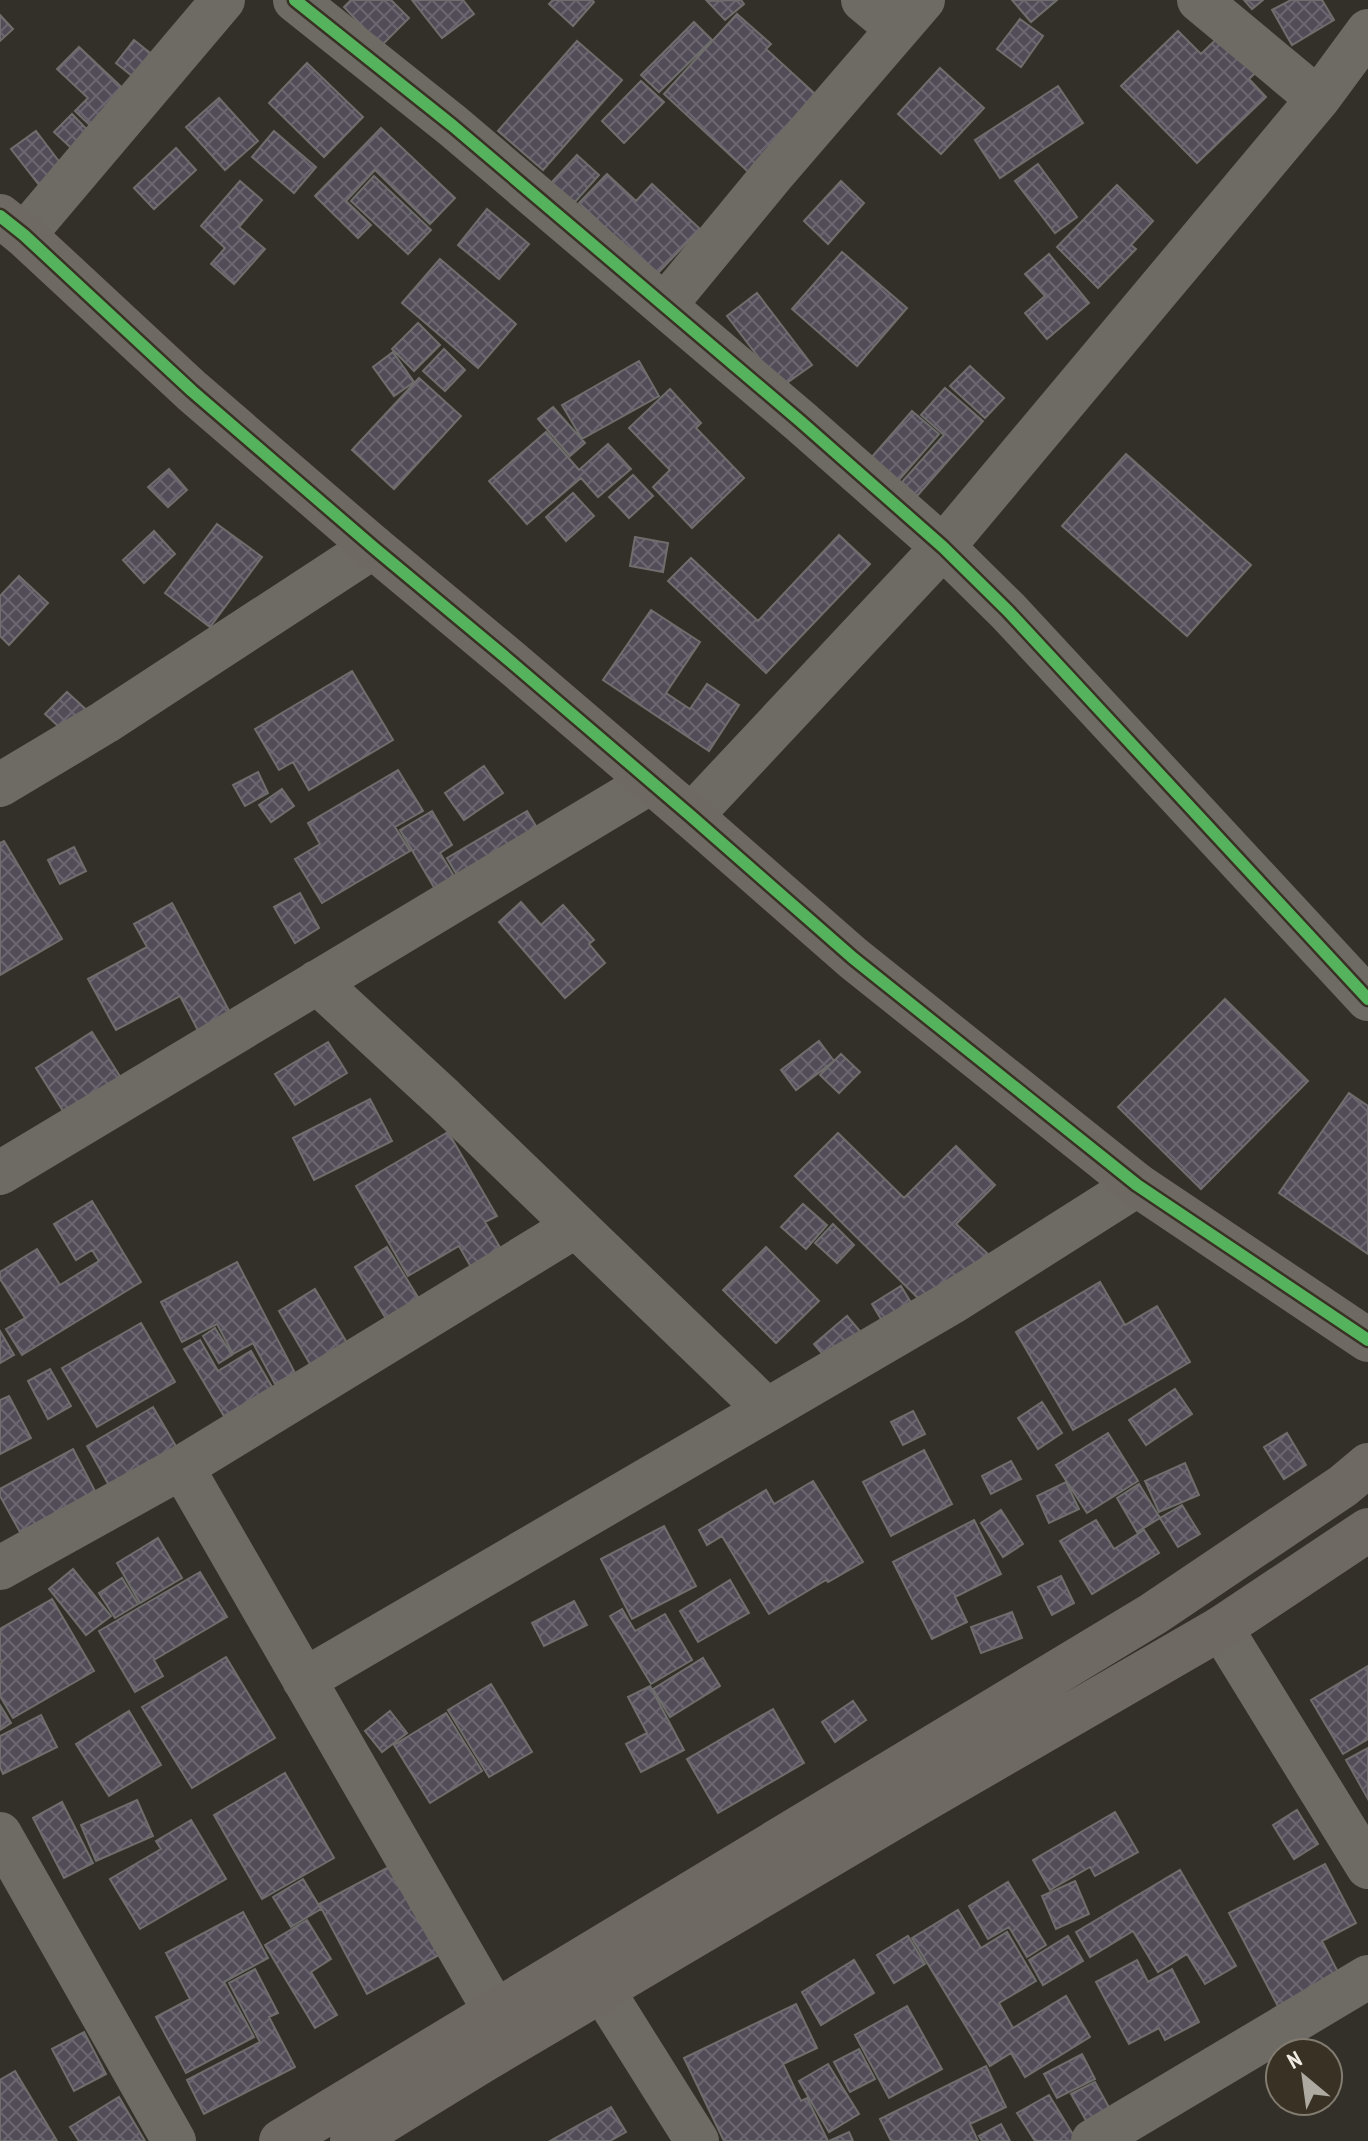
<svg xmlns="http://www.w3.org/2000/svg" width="1368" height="2141" font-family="'PT Sans Narrow',sans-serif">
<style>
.building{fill:url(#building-cross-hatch);stroke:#706e6d;stroke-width:2}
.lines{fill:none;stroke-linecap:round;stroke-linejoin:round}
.street{stroke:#6e6b65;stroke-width:44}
.secondary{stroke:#6e6a63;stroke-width:44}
.cycleway-casing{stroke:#383124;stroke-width:17}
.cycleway{stroke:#56b35d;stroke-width:12}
</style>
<defs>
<pattern id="building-cross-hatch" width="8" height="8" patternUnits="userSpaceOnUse" patternTransform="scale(2)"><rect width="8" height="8" fill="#524c58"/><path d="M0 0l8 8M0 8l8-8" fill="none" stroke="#6b6670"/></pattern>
</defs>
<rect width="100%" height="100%" fill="#333029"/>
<!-- building -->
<path class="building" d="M351,0H391L409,18L381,46L344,7Z
M412,0H463L474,14L442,38Z
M553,0H592L594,2L573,26L549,4Z
M741,0L744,4L725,20L707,1Z
M1012,0H1057L1031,22Z
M1244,0H1263L1252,9Z
M1291,0H1322L1334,20L1292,45L1272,10Z
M737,14L771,44L766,49L825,103L755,178L664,94Z
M0,15L13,29L0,41Z
M1020,19L1043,36L1021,67L997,49Z
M694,22L712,40L659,92L641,75Z
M1231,25L1268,61L1249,79L1266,97L1197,163L1121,86L1178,31L1201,54Z
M134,40L160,61L142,84L116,63Z
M577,41L622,80L543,170L498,131Z
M79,47L131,96L97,132L75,111L88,98L57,69Z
M307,63L363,117L324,157L269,103Z
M940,68L984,108L941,154L898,114Z
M641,81L664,102L624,143L602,121Z
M1058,86L1083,123L1000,178L975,140Z
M219,98L258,141L225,170L186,127Z
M72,114L97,140L81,157L54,132Z
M381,128L455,198L430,224L375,170L346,201L371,225L358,238L315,196Z
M36,131L64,168L40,186L11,149Z
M274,131L316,167L294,193L252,157Z
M176,148L196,170L154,209L134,188Z
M577,155L599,175L574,203L551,183Z
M1038,164L1077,217L1055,233L1015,181Z
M607,174L636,201L652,184L700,229L656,275L579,203Z
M374,176L431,230L408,254L351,201Z
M240,181L262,200L239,227L265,249L234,284L211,264L225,248L201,226Z
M841,181L864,203L828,244L804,221Z
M1117,185L1153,221L1131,245L1136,249L1098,288L1057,247Z
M487,209L529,244L499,279L458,245Z
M842,252L907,308L857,366L792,309Z
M1049,254L1089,303L1047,339L1025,313L1045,296L1025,274Z
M440,259L516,324L478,368L402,303Z
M757,293L812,365L781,387L727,316Z
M418,323L440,345L414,371L392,349Z
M444,349L465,370L445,391L423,371Z
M393,352L414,382L394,396L373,367Z
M639,361L659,396L582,439L562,405Z
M970,366L1004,398L985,418L950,386Z
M419,378L461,416L394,489L352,450Z
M945,388L983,421L917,496L902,482L944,435L921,415Z
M670,389L701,423L696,428L744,478L692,528L653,487L670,470L629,428Z
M553,407L585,443L570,456L538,419Z
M912,411L939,434L898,481L871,458Z
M546,432L579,470L608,444L631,469L598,497L581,478L527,524L489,481Z
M1126,454L1251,565L1187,636L1062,526Z
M169,469L187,490L168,507L148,487Z
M633,475L653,496L629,518L609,497Z
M573,493L594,516L566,541L546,517Z
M217,524L262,557L210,627L165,593Z
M154,531L175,554L144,583L123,560Z
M839,535L870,564L766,673L668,581L691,558L758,621Z
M635,537L668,543L663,572L630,566Z
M19,576L48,603L9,645L0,636V596Z
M651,610L700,642L666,693L690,709L707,684L739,705L709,751L603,680Z
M352,671L393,740L309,790L293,762L279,770L255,729Z
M67,692L91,714L70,737L45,714Z
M484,766L503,793L464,820L445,793Z
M398,770L423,811L395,827L410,851L322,903L295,859L320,844L308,823Z
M258,772L268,793L245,806L233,785Z
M282,789L294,806L271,822L259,805Z
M432,811L452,845L440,853L468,899L448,911L400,830Z
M527,811L543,838L464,887L447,858Z
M4,841L62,939L0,975V843Z
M74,847L86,871L60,884L48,860Z
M300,893L319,928L295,943L274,907Z
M521,902L541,925L563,905L594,940L589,944L605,963L565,998L499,922Z
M172,903L235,1022L203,1040L180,996L116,1030L88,979L147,947L134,924Z
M1225,999L1308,1081L1201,1189L1118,1107Z
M92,1032L126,1086L70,1122L36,1068Z
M819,1041L834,1061L796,1090L781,1070Z
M328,1042L347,1073L295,1105L275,1074Z
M841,1054L860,1072L839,1093L820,1075Z
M1349,1093L1368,1106V1254L1279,1193Z
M370,1099L392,1141L314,1180L293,1138Z
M448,1132L497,1216L485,1222L505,1256L475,1274L459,1246L408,1276L356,1186Z
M838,1133L904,1198L956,1146L995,1185L956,1224L988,1254L931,1311L795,1176Z
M92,1201L141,1282L22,1355L6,1329L25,1318L0,1279V1272L37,1249L60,1285L99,1261L92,1250L76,1260L54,1224Z
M803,1204L827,1225L806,1249L781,1227Z
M833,1224L854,1245L837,1263L815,1243Z
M387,1247L424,1307L391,1327L355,1267Z
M766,1247L819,1301L776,1343L723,1290Z
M237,1262L295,1373L275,1384L253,1343L233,1354L217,1324L182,1342L161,1302Z
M1100,1282L1125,1325L1157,1306L1190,1362L1073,1430L1016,1332Z
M901,1286L916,1311L887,1329L872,1304Z
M315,1289L347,1343L310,1364L279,1311Z
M847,1316L870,1343L837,1371L814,1344Z
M141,1323L175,1382L97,1427L62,1368Z
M215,1328L232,1355L219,1363L203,1336Z
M0,1331L14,1355L0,1363Z
M200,1340L218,1371L251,1351L272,1387L224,1416L184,1349Z
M50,1369L71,1406L48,1419L28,1381Z
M1175,1389L1192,1414L1146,1445L1129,1420Z
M9,1396L31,1438L0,1454V1400Z
M1042,1402L1062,1433L1038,1449L1018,1418Z
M153,1407L177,1448L110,1487L87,1446Z
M913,1411L925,1434L903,1445L891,1422Z
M1108,1433L1138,1481L1087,1513L1056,1465Z
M1287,1433L1306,1465L1284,1479L1264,1447Z
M73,1449L95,1491L20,1532L0,1496V1489Z
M924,1450L952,1504L891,1536L863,1482Z
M1011,1461L1021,1479L991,1494L982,1476Z
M1185,1463L1199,1495L1159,1512L1145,1481Z
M813,1481L863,1562L828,1582L826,1580L769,1614L722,1536L707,1545L699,1530L766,1490L774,1504Z
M1066,1482L1079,1509L1049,1523L1037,1496Z
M1139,1484L1160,1518L1137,1532L1117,1498Z
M1182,1505L1200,1534L1178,1547L1160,1518Z
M1001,1510L1023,1544L1003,1557L981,1523Z
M974,1520L1001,1574L955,1597L967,1622L932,1639L893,1562Z
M1096,1520L1114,1549L1144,1530L1159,1553L1092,1594L1060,1541Z
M664,1526L696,1586L632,1619L601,1559Z
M158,1538L182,1578L140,1603L117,1563Z
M73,1569L111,1616L86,1635L49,1589Z
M200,1572L227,1617L154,1660L163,1676L135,1692L99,1631Z
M1061,1576L1074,1603L1052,1615L1038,1587Z
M122,1578L138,1604L115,1618L99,1593Z
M730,1580L749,1613L698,1642L680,1611Z
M52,1599L94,1671L13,1718L0,1696V1664L2,1662L0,1659V1629Z
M574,1601L587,1625L544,1646L532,1623Z
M622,1609L635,1631L665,1614L692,1660L651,1684L610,1616Z
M1012,1612L1022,1638L981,1653L971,1627Z
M226,1657L275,1738L192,1788L142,1707Z
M703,1658L720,1686L670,1717L653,1689Z
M1368,1666V1739L1343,1754L1311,1700Z
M491,1684L532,1752L489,1777L448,1710Z
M650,1686L684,1750L641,1772L626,1744L647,1733L628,1697Z
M853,1701L866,1720L835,1742L822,1722Z
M0,1705L11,1723L0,1730Z
M773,1709L804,1763L718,1813L687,1759Z
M129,1711L161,1765L109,1796L76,1744Z
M390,1711L407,1733L382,1752L365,1731Z
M446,1713L482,1771L430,1803L394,1745Z
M41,1715L57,1747L3,1774L0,1767V1736Z
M1368,1748V1799L1346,1760Z
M285,1773L334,1858L262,1899L214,1815Z
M137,1800L153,1836L96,1861L81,1825Z
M62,1802L93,1863L64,1878L33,1818Z
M1297,1810L1318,1844L1294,1859L1273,1825Z
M1115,1812L1138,1852L1095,1876L1090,1867L1050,1890L1033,1860Z
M191,1820L226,1879L140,1929L110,1879L161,1849L156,1841Z
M400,1861L448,1950L367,1994L319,1904Z
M1325,1864L1356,1923L1322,1941L1343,1982L1282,2014L1229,1913Z
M1180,1870L1236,1966L1205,1984L1187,1954L1158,1972L1133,1931L1090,1957L1076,1932Z
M303,1879L321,1909L291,1927L273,1897Z
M1075,1881L1089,1914L1056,1929L1042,1896Z
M1008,1882L1046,1945L1027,1957L1009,1927L988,1939L969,1906Z
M958,1910L981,1948L1007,1932L1036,1981L999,2003L1013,2028L1066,1996L1090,2037L1025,2077L1011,2053L990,2066L912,1938Z
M243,1912L268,1958L224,1982L254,2037L186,2073L156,2017L190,1999L166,1953Z
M307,1920L331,1959L311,1972L337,2015L315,2028L265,1945Z
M908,1936L925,1964L894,1983L877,1955Z
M1068,1936L1083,1961L1043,1985L1029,1960Z
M854,1960L874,1993L821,2025L802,1992Z
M1137,1960L1148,1982L1172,1969L1199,2022L1165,2040L1159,2028L1129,2044L1096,1982Z
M255,1969L278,2013L269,2017L295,2067L204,2114L187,2080L260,2042L229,1983Z
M796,2004L817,2048L783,2064L801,2101L807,2098L828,2141H724L684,2058Z
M907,2006L942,2069L889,2098L855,2035Z
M84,2032L106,2074L74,2091L52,2049Z
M859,2049L875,2079L850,2092L834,2062Z
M1082,2054L1095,2079L1057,2098L1044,2074Z
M828,2064L859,2114L829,2132L799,2081Z
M986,2066L1006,2107L970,2124L978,2141H891L880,2119Z
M15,2071L57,2141H0V2080Z
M1095,2082L1116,2120L1093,2133L1071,2094Z
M1049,2095L1077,2141H1035L1017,2113Z
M119,2097L145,2141H79L70,2127Z
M611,2107L626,2132L610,2141H550Z
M1001,2124L1010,2141H982L979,2136Z
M849,2132L853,2141H829Z"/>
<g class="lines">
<!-- street -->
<path class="street" d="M295,0L453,126L800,421L943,547L1008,611L1368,999
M863,0L898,29
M1199,0L1318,99
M24,235L223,0
M665,305L773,174L923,0
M0,785L105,722L373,547
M691,816L943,547L1318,99L1368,31
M317,982L443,1098L767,1410
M0,1173L651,782
M182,1467L496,2013
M0,1568L182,1467L574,1227
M1221,1628L1368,1867
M304,1680L954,1301L1137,1185
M0,1834L174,2141
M603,1991L697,2141
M1093,2141L1368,1977"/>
<!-- secondary -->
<path class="secondary" d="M0,216L24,235L192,391L373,547L511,662L691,816L853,958L1137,1185L1368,1340
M281,2141L1153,1614L1343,1486L1368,1465
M352,2141L484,2060L915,1805L1221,1628L1368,1530"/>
<defs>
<path id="cycleway" d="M295,0L453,126L800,421L943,547L1008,611L1368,999
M0,216L24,235L192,391L373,547L511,662L691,816L853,958L1137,1185L1368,1340"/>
</defs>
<!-- cycleway casing -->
<use href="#cycleway" class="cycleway-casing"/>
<!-- cycleway -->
<use href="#cycleway" class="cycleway"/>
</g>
<!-- north arrow -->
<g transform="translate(1304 2077) rotate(331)"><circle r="38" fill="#383124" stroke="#827b70" stroke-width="2"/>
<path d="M0-6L14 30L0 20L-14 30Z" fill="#aeaaa2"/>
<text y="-12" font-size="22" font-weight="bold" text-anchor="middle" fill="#f0ebe3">N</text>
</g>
</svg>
